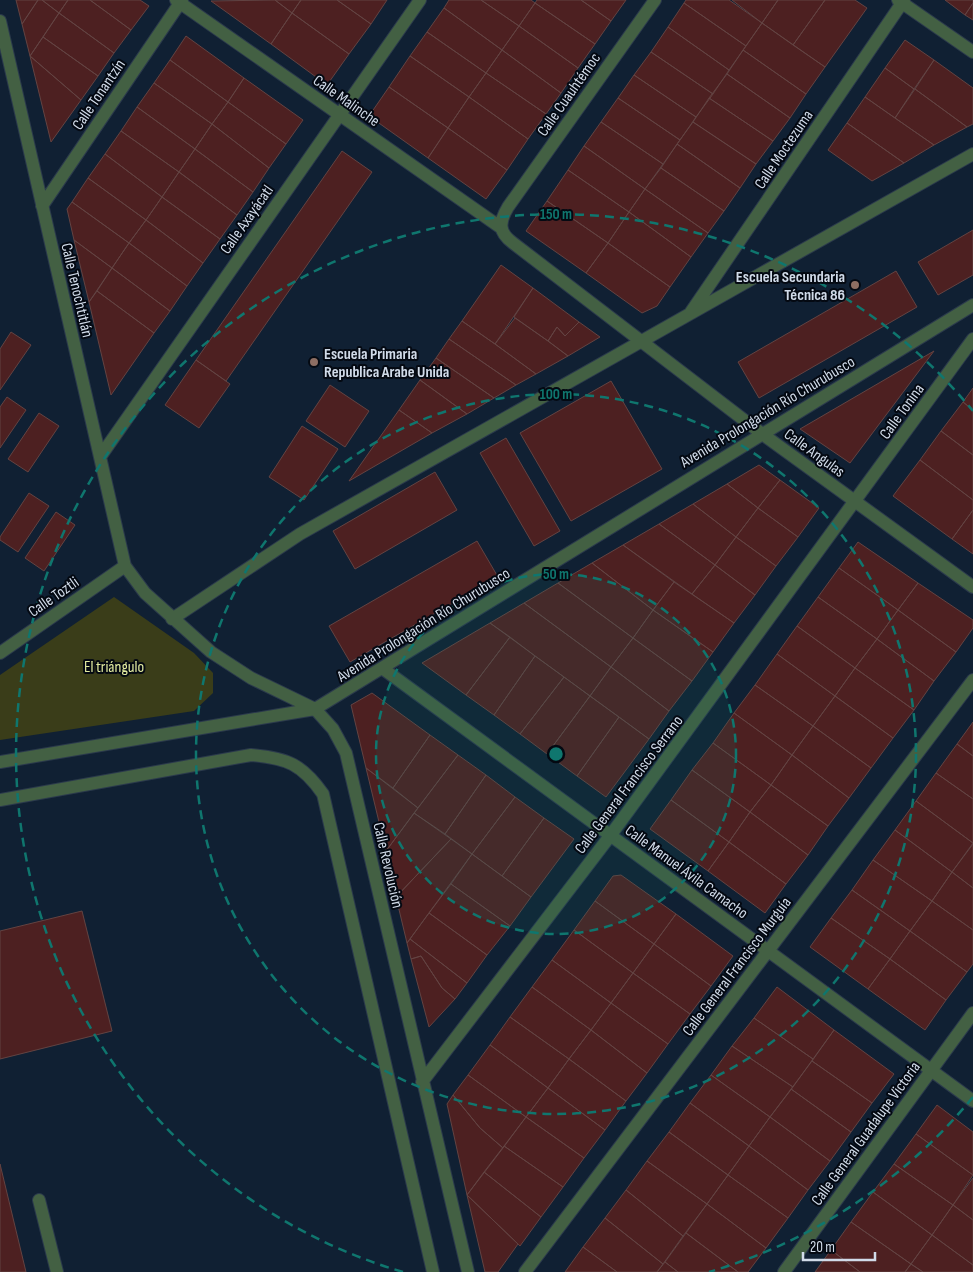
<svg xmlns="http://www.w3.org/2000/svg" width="973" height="1272" font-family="'Sofia Sans Condensed',sans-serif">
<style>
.green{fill:#3a3d19}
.building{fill:#4d2021;stroke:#634342}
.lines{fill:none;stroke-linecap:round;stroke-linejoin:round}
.minor-casing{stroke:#2b3a4c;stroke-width:14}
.minor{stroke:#436043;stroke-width:12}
.ring{fill:none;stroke:#0f766e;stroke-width:2.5;stroke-dasharray:9 6}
.education-dot{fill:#8d6e63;stroke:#040912;stroke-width:2}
.labels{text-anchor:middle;stroke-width:4;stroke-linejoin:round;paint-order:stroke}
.street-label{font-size:16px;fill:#d1dbe9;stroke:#040912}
.poi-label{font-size:16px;font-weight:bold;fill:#d1dbe9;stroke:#040912;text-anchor:end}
.park-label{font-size:16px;fill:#e3eca0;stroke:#040912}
.centre{fill:#0f766e;stroke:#040912;stroke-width:2.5}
.ring-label{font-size:15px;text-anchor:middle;font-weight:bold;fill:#0f766e;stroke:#040912;stroke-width:4;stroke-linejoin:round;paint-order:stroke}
</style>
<rect width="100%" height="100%" fill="#102033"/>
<!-- green -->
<path class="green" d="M114,597L194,653L213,673V693L194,711L0,740V675Z"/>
<!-- building -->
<path class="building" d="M16,0H38L22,24Z
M38,0H42L59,13L30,56L22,24Z
M42,0H68L59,13Z
M68,0H90L131,30L114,53L59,13Z
M90,0H140L149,6L131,30Z
M275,0L292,13L271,44L211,1Z
M275,0H301L292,13Z
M301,0H337L371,24L349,54L292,13Z
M337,0H387L371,24Z
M449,0H481L519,26L502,50L444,8Z
M481,0H531L535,3L519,26Z
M537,0H581L611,21L595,44L535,3Z
M581,0H626L611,21Z
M686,0H729L762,23L746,46L684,3Z
M732,0H778L762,23Z
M778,0H825L793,45L762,23Z
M825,0H855L867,8L825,67L793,45Z
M945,0H973V3L965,15Z
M535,3L595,44L578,68L519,26Z
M684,3L746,46L729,70L668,27Z
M973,3V20L965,15Z
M444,8L502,50L486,73L427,32Z
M59,13L114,53L98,76L43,37Z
M292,13L349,54L327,85L271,44Z
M762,23L825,67L806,94L743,50Z
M519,26L578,68L561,93L502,50Z
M668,27L729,70L713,94L651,52Z
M427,32L486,73L469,97L410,56Z
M186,36L244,78L228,102L170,60Z
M43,37L98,76L81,100L30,56Z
M905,40L934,60L914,89L885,68Z
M502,50L561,93L546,114L486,73Z
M743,50L806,94L790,118L727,74Z
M651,52L713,94L696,117L634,75Z
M30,56L81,100L51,142Z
M410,56L469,97L448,128L389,87Z
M170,60L228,102L212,124L154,83Z
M934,60L973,88V124L967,127L915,89Z
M885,68L914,89L895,118L865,97Z
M486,73L546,114L528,139L469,97Z
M727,74L790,118L773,141L709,98Z
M634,75L696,117L680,140L618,98Z
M244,78L303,120L286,144L228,102Z
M154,83L212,124L195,149L137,107Z
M389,87L448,128L428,158L369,116Z
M915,89L967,127L934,145L895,118Z
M469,97L528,139L507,170L448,128Z
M865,97L895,118L934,145L904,163L847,123Z
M618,98L680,140L663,164L601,122Z
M709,98L773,141L756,164L693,122Z
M228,102L286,144L269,168L212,124Z
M137,107L195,149L179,172L121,131Z
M601,122L663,164L645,189L584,146Z
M693,122L756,164L740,188L677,144Z
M847,123L904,163L872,181L828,150Z
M212,124L269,168L253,192L195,149Z
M448,128L507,170L486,199L428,158Z
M121,131L179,172L162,197L105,154Z
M677,144L740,188L724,211L661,168Z
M584,146L645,189L629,212L568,170Z
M195,149L253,192L237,215L179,172Z
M342,151L372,172L226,381L196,360Z
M105,154L162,197L146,220L88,178Z
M661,168L724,211L708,233L645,189Z
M568,170L629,212L608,243L547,201Z
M179,172L237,215L220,239L162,197Z
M88,178L146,220L129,243L72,202Z
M645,189L708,233L691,257L629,212Z
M162,197L220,239L203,263L146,220Z
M547,201L608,243L586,273L526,231Z
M72,202L129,243L112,268L74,240L67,209Z
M629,212L691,257L670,287L608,243Z
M146,220L203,263L187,286L129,243Z
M973,230V275L938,295L918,262Z
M74,240L112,268L89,302Z
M129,243L187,286L170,311L112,268Z
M608,243L670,287L657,306L642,313L586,273Z
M501,265L533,288L495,344L462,321Z
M112,268L170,311L154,333L97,291Z
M896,271L917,307L759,398L738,362Z
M533,288L579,322L565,336L557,327L548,341L514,317Z
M97,291L154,333L111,395L89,302Z
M515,318L548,341L568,356L536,374L495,344Z
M462,321L495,344L536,374L516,385L449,339Z
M579,322L600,337L568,356L548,341L557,327L565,336Z
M11,332L31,345L0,390V349Z
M449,339L516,385L494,398L436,358Z
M934,351L850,463L800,429Z
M436,358L494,398L467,414L420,380Z
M196,360L230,384L199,428L165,405Z
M420,380L467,414L432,433L399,410Z
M611,381L662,469L571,521L520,433Z
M330,385L369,411L345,447L306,421Z
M973,388V410L963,402Z
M7,397L26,410L0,448V407Z
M963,402L973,410V455L941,431Z
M399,410L432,433L349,481Z
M39,413L59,426L28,472L8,459Z
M302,426L338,449L304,500L269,477Z
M941,431L973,455V500L920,460Z
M506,438L560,531L534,546L480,453Z
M920,460L973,500V510L952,539L893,496Z
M759,465L780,480L758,508L727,484Z
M435,472L457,510L355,569L333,531Z
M780,480L819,508L798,537L758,508Z
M727,484L758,508L736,537L693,504Z
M29,493L49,506L18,552L0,540V537Z
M693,504L736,537L715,565L659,524Z
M758,508L798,537L776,566L736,537Z
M973,510V554L952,539Z
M56,512L75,525L44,571L25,558Z
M659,524L715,565L692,594L623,545Z
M736,537L776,566L755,595L715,565Z
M477,541L498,577L350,662L329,626Z
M858,542L918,583L898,610L839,568Z
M623,545L674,582L653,610L592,563Z
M592,563L653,610L633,638L558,583Z
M715,565L755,595L734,623L692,594Z
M839,568L898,610L877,639L818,597Z
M674,582L734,623L713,652L653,610Z
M558,583L633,638L611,667L524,603Z
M918,583L973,620V628L956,652L898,610Z
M818,597L877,639L855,668L797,626Z
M524,603L611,667L590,696L490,623Z
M653,610L713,652L692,681L633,638Z
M898,610L956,652L934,681L877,639Z
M490,623L510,637L466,695L422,663Z
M797,626L855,668L835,696L777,654Z
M510,637L535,656L494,715L466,695Z
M633,638L692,681L669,711L611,667Z
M877,639L934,681L914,710L855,668Z
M777,654L835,696L813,726L755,685Z
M535,656L564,677L520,734L494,715Z
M611,667L669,711L649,739L590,696Z
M855,668L914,710L893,738L835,696Z
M564,677L590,696L547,754L520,734Z
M755,685L813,726L792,755L734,713Z
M372,693L430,735L393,788L366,768L351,705Z
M590,696L619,717L577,776L547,754Z
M835,696L893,738L871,768L813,726Z
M734,713L792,755L771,785L713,743Z
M619,717L649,739L606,797L577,776Z
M973,722V756L957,744Z
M813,726L871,768L849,798L792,755Z
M430,735L458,755L418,808L393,788Z
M713,743L771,785L750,812L692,770Z
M957,744L973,756V799L936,773Z
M458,755L486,775L445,834L414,813Z
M792,755L849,798L828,826L771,785Z
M366,768L418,808L386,851Z
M692,770L750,812L729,842L671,800Z
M936,773L973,799V843L916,801Z
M486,775L515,797L472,854L445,834Z
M771,785L828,826L808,855L750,812Z
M515,797L544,818L502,876L472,854Z
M671,800L729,842L708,871L650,829Z
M916,801L973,843L952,872L895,830Z
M750,812L808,855L786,884L729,842Z
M414,813L451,839L396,897L386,851Z
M544,818L574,839L531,897L502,876Z
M895,830L952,872L932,901L873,860Z
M451,839L472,854L407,943L396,897Z
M729,842L786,884L765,913L708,871Z
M973,844V888L952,872Z
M472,854L531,897L510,926L451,884Z
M873,860L932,901L910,931L852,890Z
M952,872L973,888V930L932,901Z
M621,875L676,914L654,944L595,901L613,876Z
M451,884L510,926L487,955L429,913Z
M852,890L910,931L890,959L831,918Z
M595,901L654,944L633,973L574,930Z
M932,901L973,930V964L967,972L910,931Z
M82,911L112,1031L0,1059V931Z
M429,913L487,955L467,983L410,939Z
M676,914L733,956L711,986L654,944Z
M831,918L890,959L868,989L810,947Z
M574,930L633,973L611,1003L552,960Z
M910,931L967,972L946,1000L890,959Z
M410,939L467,983L455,999L442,988L421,956L411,959L407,943Z
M654,944L711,986L690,1014L633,973Z
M421,956L442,988L455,999L429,1027L411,959Z
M890,959L946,1000L925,1030L868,989Z
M552,960L611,1003L591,1030L532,987Z
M633,973L690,1014L668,1044L611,1003Z
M532,987L591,1030L569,1059L510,1017Z
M777,987L834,1030L813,1059L754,1018Z
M611,1003L668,1044L647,1073L591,1030Z
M510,1017L569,1059L548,1088L490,1045Z
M754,1018L813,1059L793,1087L732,1046Z
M591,1030L647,1073L626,1101L569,1059Z
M834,1030L894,1074L872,1103L812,1061Z
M490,1045L548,1088L526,1117L468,1075Z
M732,1046L793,1087L770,1117L711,1075Z
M569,1059L626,1101L605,1130L548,1088Z
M812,1061L872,1103L851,1132L791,1089Z
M468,1075L526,1117L503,1148L480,1128L453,1095Z
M711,1075L770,1117L749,1146L690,1103Z
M548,1088L605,1130L584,1158L526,1117Z
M791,1089L851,1132L830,1161L770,1117Z
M453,1095L480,1128L503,1148L467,1195L447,1104Z
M690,1103L749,1146L728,1175L669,1132Z
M937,1105L973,1132V1175L916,1134Z
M526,1117L584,1158L563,1187L504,1146Z
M770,1117L830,1161L808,1190L749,1146Z
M669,1132L728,1175L707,1204L647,1161Z
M916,1134L973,1175L953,1205L894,1164Z
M504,1146L563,1187L541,1217L484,1172Z
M749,1146L808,1190L788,1218L728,1175Z
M647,1161L707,1204L683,1236L626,1190Z
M0,1164L26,1272H0Z
M894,1164L953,1205L932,1235L873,1192Z
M484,1172L541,1217L520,1246L467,1195Z
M728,1175L788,1218L766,1248L707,1204Z
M973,1178V1220L953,1205Z
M626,1190L683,1236L663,1264L605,1218Z
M873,1192L932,1235L911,1264L851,1222Z
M467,1195L518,1244L498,1272H485Z
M707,1204L766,1248L748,1272H738L686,1233Z
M953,1205L973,1220V1265L932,1235Z
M605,1218L663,1264L657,1272H617L583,1247Z
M851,1222L911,1264L905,1272H860L831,1250Z
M686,1233L738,1272H678L665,1262Z
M932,1235L973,1265V1272H923L911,1264Z
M583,1247L617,1272H565Z
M831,1250L860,1272H815Z
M665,1262L678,1272H657Z
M911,1264L923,1272H905Z"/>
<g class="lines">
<defs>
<path id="minor" d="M176,0L500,227
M655,0L508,207C499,222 498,232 513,243L761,433L973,587
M898,0L973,52
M0,21L125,566L145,593L211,652L251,678L315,709L333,729L346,753L468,1272
M42,206L182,0
M691,312L904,0
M100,457L420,0
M172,619L300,534L973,154
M0,653L125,566
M382,668L973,1101
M0,762L315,709L973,305
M0,800L251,755C287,758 302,764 323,794L433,1272
M422,1082L610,836L973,339
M39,1200L57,1272
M525,1272L973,680
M784,1272L973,1013"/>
</defs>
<!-- minor casing -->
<use href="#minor" class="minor-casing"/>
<!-- minor -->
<use href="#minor" class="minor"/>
</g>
<!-- distance rings -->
<circle cx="556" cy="754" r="180" fill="#0f766e" fill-opacity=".12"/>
<g class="ring">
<circle cx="556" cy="754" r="180"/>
<circle cx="556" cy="754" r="360"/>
<path d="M973 1097A540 540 0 0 1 709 1272M403 1272A540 540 0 1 1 973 411"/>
</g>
<!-- markers -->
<g class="education-dot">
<circle cx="855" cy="285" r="5"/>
<circle cx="314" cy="362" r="5"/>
</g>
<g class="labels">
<!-- street labels -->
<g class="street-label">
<text transform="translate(98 94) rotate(-56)" y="6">Calle Tonantzín</text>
<text transform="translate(568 94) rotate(-55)" y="6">Calle Cuauhtémoc</text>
<text transform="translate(347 100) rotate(35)" y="6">Calle Malinche</text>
<text transform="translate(783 149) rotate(-56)" y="6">Calle Moctezuma</text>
<text transform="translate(246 219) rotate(-55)" y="6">Calle Axayácatl</text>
<text transform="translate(78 290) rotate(77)" y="6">Calle Tenochtitlán</text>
<text transform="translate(767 411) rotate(-31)" y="6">Avenida Prolongación Río Churubusco</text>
<text transform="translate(901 411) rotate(-54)" y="6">Calle Tonina</text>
<text transform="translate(815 452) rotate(36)" y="6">Calle Angulas</text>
<text transform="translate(53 596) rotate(-35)" y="6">Calle Toztli</text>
<text transform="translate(423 624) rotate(-32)" y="6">Avenida Prolongación Río Churubusco</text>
<text transform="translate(628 784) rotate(-53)" y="6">Calle General Francisco Serrano</text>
<text transform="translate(389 865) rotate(77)" y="6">Calle Revolución</text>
<text transform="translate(687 871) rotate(36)" y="6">Calle Manuel Ávila Camacho</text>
<text transform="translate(736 966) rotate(-53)" y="6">Calle General Francisco Murguía</text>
<text transform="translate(865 1133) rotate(-54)" y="6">Calle General Guadalupe Victoria</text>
</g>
<!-- poi labels -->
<g class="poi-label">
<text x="845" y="282">Escuela Secundaria<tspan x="845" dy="18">Técnica 86</tspan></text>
<text x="324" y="359" text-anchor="start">Escuela Primaria<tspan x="324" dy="18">Republica Arabe Unida</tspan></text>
</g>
<!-- park labels -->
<g class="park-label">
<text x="114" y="672">El triángulo</text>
</g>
</g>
<circle cx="556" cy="754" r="8" class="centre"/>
<g class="ring-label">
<text x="556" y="219">150 m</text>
<text x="556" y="399">100 m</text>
<text x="556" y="579">50 m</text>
</g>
<!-- scale -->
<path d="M803 1252v8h72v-8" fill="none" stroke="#d1dbe9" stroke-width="2.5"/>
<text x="810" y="1252" font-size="15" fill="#d1dbe9" stroke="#040912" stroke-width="4" paint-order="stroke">20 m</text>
</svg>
